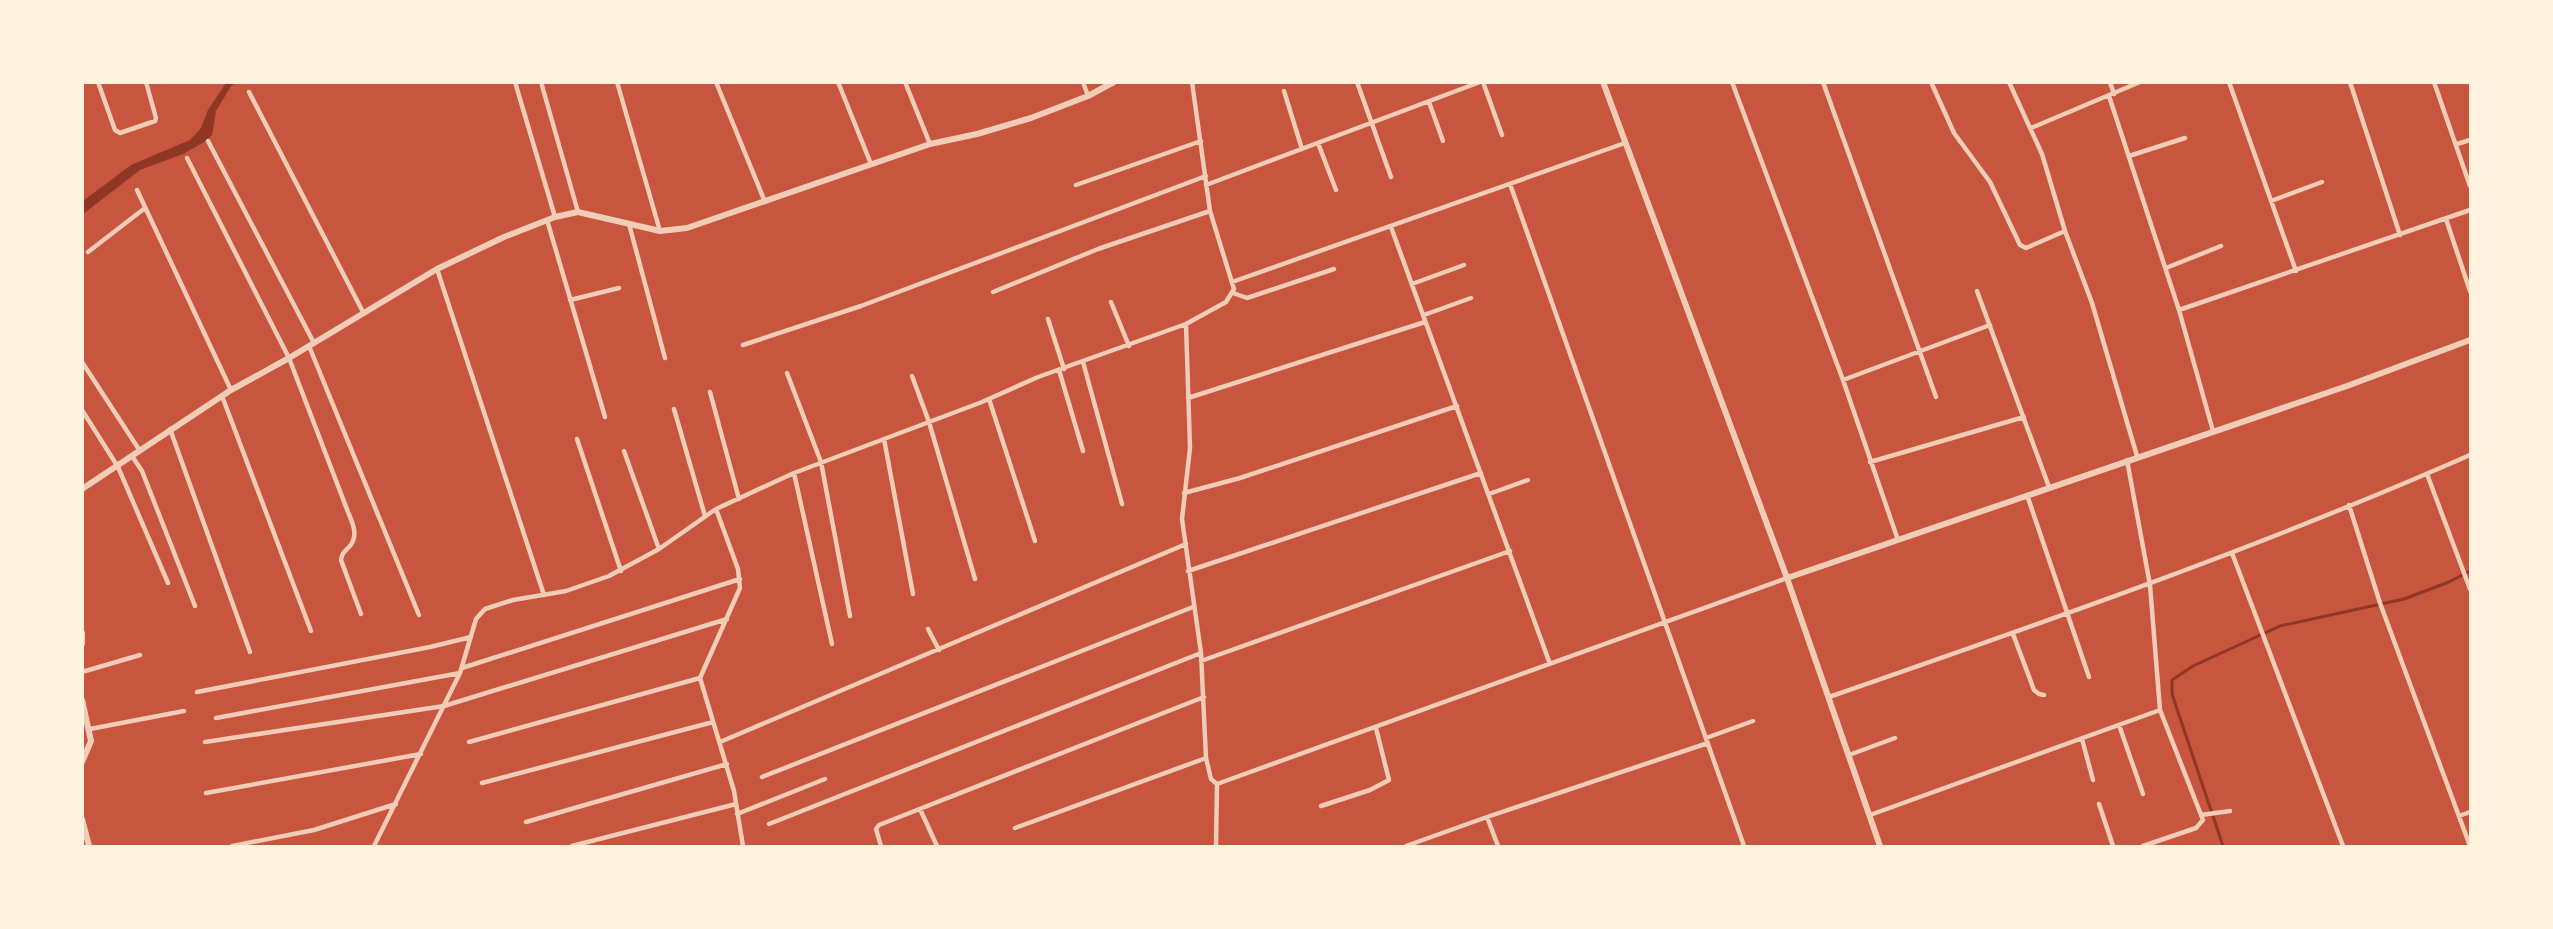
<svg xmlns="http://www.w3.org/2000/svg" width="2553" height="929" font-family="'Archivo Narrow',sans-serif">
<style>
.water{fill:#8f3625}
.lines{fill:none;stroke-linecap:round;stroke-linejoin:round}
.stream{stroke:#8f3625;stroke-width:3}
.minor{stroke:#f1ccb7;stroke-width:4.5}
.tertiary{stroke:#f1ccb7;stroke-width:6}
</style>
<rect width="100%" height="100%" fill="#c8553d"/>
<!-- water -->
<path class="water" d="M226,83H236L231,86L216,111L212,135L206,141L183,154L140,170L83,214V201L131,165L190,140L201,128L208,110Z"/>
<g class="lines">
<!-- stream -->
<path class="stream" d="M2223,846L2172,694V680L2193,666L2280,626L2404,599L2449,582L2470,571"/>
<!-- minor -->
<path class="minor" d="M98,82L115,130L120,133L155,121L156,118L146,82
M515,82L555,217
M541,82L578,212
M617,82L660,231
M716,82L765,202
M838,82L871,164
M905,82L930,144
M1083,82L1088,96
M1357,82L1391,177
M1483,82L1502,135
M1732,82L1843,380L1898,540
M1823,82L1936,397
M1931,82L1954,133L1990,182L2020,245L2026,248L2065,231
M2009,82L2042,154L2065,231L2092,303L2137,456
M2110,82L2114,94
M2229,82L2296,271
M2350,82L2400,235
M2434,82L2470,186
M1284,91L1302,149
M249,92L363,312
M2109,96L2179,310L2213,431
M1429,102L1443,141
M2031,128L2140,82
M208,141L314,343
M1318,143L1336,190
M2457,144L2470,140
M2129,156L2185,138
M187,158L289,358L348,512C353,524 359,536 349,547C344,552 342,553 341,560L361,614
M1510,184L1744,846
M1076,185L1201,141
M1206,185L1480,82
M137,190L231,390
M2271,201L2322,182
M2446,219L2470,291
M547,220L605,417
M629,224L665,358
M1391,227L1550,664
M88,252L145,208
M2166,268L2221,246
M437,269L544,595
M1232,282L1625,143
M1412,284L1464,265
M1977,291L2049,487
M993,292L1098,249L1210,211
M1233,293L1247,298L1334,269
M570,300L619,288
M1111,302L1129,346
M2179,310L2470,210
M1424,315L1471,298
M1048,319L1064,369
M1186,324L1190,448L1182,519L1201,653L1206,758L1211,779L1217,784
M743,345L861,306L1206,176
M309,346L419,615
M82,362L140,451
M1083,362L1122,504
M1059,370L1083,451
M787,373L821,462L850,616
M912,376L929,422L975,579
M1843,380L1990,325
M710,392L739,499
M222,396L311,631
M1188,398L1425,322
M989,399L1035,541
M674,409L705,516
M82,410L118,467L168,583
M170,429L250,652
M577,439L621,571
M884,439L913,594
M624,451L659,549
M132,456L142,471L195,606
M2127,460L2150,585L2160,710L2203,820L2196,828L2143,846
M1870,462L2024,417
M794,473L832,644
M2427,474L2470,589
M1184,493L1240,478L1457,406
M1489,494L1528,480
M2027,495L2089,677
M2349,505L2380,603L2470,846
M716,509L738,569L740,588L700,678L734,791L743,846
M2232,553L2343,846
M1188,571L1481,473
M928,629L939,650
M2013,634L2034,690L2039,694L2044,695
M1201,661L1510,551
M462,668L740,579
M82,672L140,655
M197,692L430,647L471,637
M1829,697C2045,622 2261,547 2470,455
M216,718L460,673
M2119,725L2143,794
M90,729L184,711
M1706,738L1753,721
M2082,739L2093,780
M205,742L444,706L727,619
M469,742L700,678
M720,742L1186,544
M1849,755L1895,738
M762,777L1193,607
M482,783L713,722
M1217,784L1787,578
M206,793L421,754
M2099,804L2113,846
M1321,806L1370,790L1389,780L1376,728
M920,809L937,846
M737,814L825,779
M1870,815L2160,710
M2201,815L2230,811
M2459,816L2470,812
M1487,817L1498,846
M526,822L727,764
M769,824L1201,653
M1015,828L1206,758
M232,846L314,830L396,804
M374,846L460,673L476,619L485,609L513,600L566,591L609,576L659,549L716,509L794,473L982,402L1038,377L1186,324L1226,302L1234,289L1210,211L1192,82
M572,846L736,804
M881,846L876,829L879,825L1204,697
M1216,846L1217,784
M1406,846L1487,817L1708,743"/>
<!-- tertiary -->
<path class="tertiary" d="M1603,82L1787,578L1880,846
M82,489L231,390L289,358L437,269L504,237L555,217L578,212L660,231L687,228L930,144L977,134L1031,118L1088,96L1114,82
M1787,578L2347,386L2470,340
M82,633V644
M82,700L91,741L82,762
M82,819L89,846"/>
</g>
<!-- border -->
<rect width="2553" height="929" fill="none" stroke="#fff3e0" stroke-width="168"/>
</svg>
